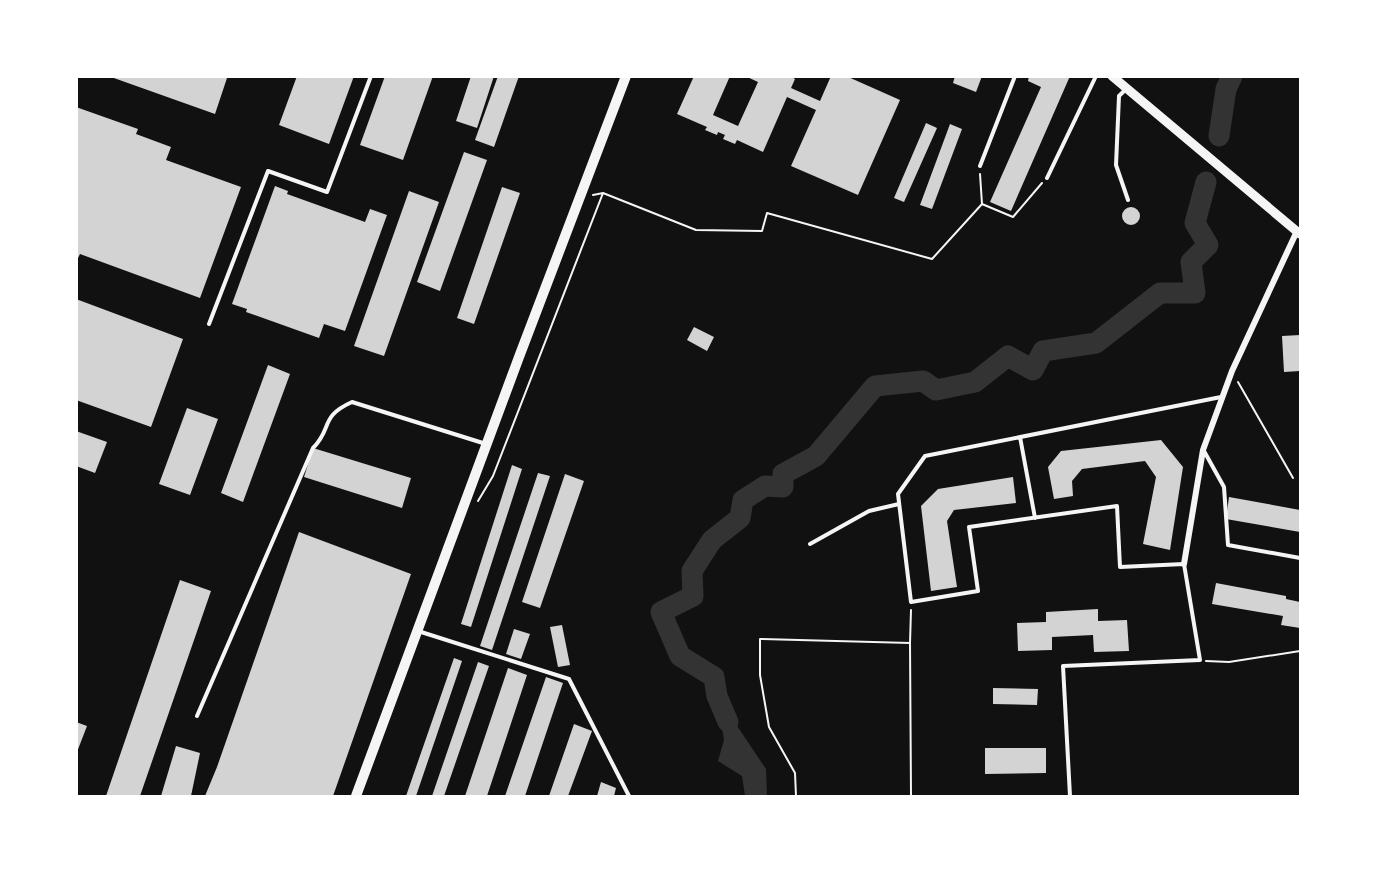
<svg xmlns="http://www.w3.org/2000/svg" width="1377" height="873" font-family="'Fira Sans Condensed',sans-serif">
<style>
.water{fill:#333}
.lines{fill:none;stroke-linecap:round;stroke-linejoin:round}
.river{stroke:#333;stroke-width:21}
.building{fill:#d3d3d3}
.path{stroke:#f5f5f5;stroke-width:2}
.service{stroke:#f5f5f5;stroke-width:4}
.minor{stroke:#f5f5f5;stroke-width:6}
.tertiary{stroke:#f5f5f5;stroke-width:9}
.secondary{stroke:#f5f5f5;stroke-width:10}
</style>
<rect width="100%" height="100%" fill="#111"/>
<!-- water -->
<path class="water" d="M717,696L766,769L767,796H745L742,776L718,761L724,740Z"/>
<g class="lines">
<!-- river -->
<path class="river" d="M1219,136L1226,89L1232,76
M728,722L717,696L714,677L680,656L661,612L693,596L692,571L712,540L740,518L743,500L765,486L783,487V474L816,456L875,386L923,381L936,390L975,382L1008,356L1033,370L1043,351L1096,343L1160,293H1195L1191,262L1208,245L1195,223L1206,182"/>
</g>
<!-- building -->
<path class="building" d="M222,76L227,78L215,114L111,77Z
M297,76H354L329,144L279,125Z
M385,76H433L403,160L360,145Z
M471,76H494L477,128L456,121Z
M498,76H519L494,147L475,140Z
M694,76H730L713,115L738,126L758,82L745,76H790L795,79L791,88L820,101L831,76H846L900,100L858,195L791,166L816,110L787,97L763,152L737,140L735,144L723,139L725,135L718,132L717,135L705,130L707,127L677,114Z
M955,76H982L976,92L953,83Z
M1029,76H1070L1011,211L990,202L1041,87L1028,81Z
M76,107L138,129L136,134L171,147L166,160L241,187L200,298L80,254L76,262Z
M926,123L937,128L904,202L894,198Z
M950,124L962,129L932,209L920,205Z
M464,152L487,160L440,291L417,282Z
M275,186L288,191L287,194L365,222L370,209L387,215L345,331L324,324L319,338L246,312L247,309L232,304Z
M502,187L520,193L474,324L457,318Z
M409,191L439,202L384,356L354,346Z
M1122 216a9 9 0 1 1 18 0a9 9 0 1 1-18 0Z
M76,299L183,339L151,427L76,400Z
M694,327L714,337L707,351L687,340Z
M1300,335V371L1284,372L1282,336Z
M268,365L290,374L243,502L221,493Z
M187,408L218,419L190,495L159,484Z
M76,431L107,442L95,473L76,466Z
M1161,440L1183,467L1170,550L1143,544L1156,477L1145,461L1082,469L1072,481L1073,496L1054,499L1048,467L1061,451Z
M313,448L411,478L402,508L304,477Z
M512,465L522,469L471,627L461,624Z
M538,473L550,476L492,650L480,646Z
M565,474L584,481L540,608L522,602Z
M1013,477L1016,503L954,510L947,521L957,587L931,591L921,506L938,489Z
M1229,497L1300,510V532L1226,519Z
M299,532L411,574L333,796H205L217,767Z
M180,580L211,591L140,796H106Z
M1216,583L1286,596V599L1300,602V628L1281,625L1283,616L1212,604Z
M1098,609V621L1127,620L1129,651L1094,652L1093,635L1052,637V650L1018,651L1017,623L1046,622V612Z
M562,625L570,665L558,667L550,627Z
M514,629L530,634L521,659L506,654Z
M454,658L462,661L416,796H406Z
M478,662L489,666L444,796H432Z
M508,668L527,675L487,796H465Z
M546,677L563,683L525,796H505Z
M993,688L1038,689L1037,705L993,704Z
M76,722L87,726L77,752H76Z
M574,724L592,731L568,796H549Z
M176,746L200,753L191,796H161Z
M985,748H1046V773L985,774Z
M601,782L616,788L614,796H597Z"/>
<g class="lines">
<!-- path -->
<path class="path" d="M980,174L982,204
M593,195L603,193L696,230L762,231L767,213L932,259L982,204L1013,217L1042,183
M1238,382L1293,478
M478,501L493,476L603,193
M910,643L911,610
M1206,661L1229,662L1300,651
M796,796L795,773L769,727L760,675V639L910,643L911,796"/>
<!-- service -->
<path class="service" d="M1126,89L1119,96L1116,165L1128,200
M980,166L1015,76
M1047,178L1096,76
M209,324L268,171L327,192L371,76
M1020,437L1035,518
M1204,451L1224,487L1228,545L1300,558
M810,544L869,511L899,504
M418,631L569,679L629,796
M197,716L313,448C333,428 319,417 352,402L486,444
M1070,796L1063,666L1200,660L1184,564L1120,567L1117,506L969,527L978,591L911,602L898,494L925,456L1221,397"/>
<!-- minor -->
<path class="minor" d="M1184,564L1203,450L1232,371L1297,231"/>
<!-- tertiary -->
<path class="tertiary" d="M1112,76L1300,234"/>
<!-- secondary -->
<path class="secondary" d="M356,796L519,357L626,76"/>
</g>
<!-- border -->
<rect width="1377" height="873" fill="none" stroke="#ffffff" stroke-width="156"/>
</svg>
